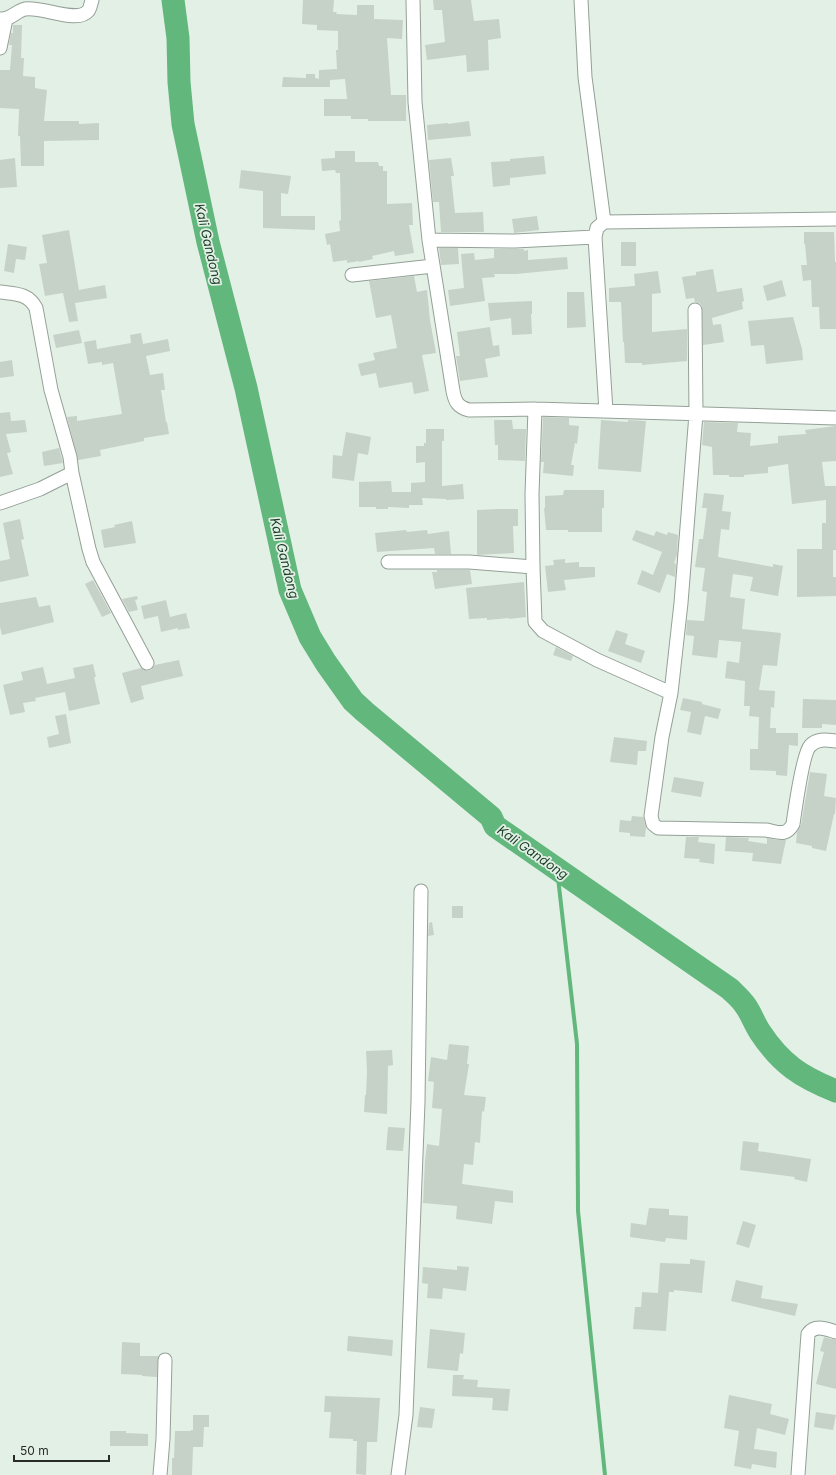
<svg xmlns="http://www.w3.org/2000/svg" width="836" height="1475" font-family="Inter,sans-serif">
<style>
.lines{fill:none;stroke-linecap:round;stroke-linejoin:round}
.stream{stroke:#61b77c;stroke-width:4}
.river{stroke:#61b77c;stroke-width:23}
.building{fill:#c6d2c8}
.minor-casing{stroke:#94a097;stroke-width:15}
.minor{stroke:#fff;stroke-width:13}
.labels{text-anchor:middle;stroke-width:3.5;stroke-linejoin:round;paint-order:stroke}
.water-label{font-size:13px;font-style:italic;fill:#1b3f27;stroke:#e3f0e6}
</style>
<rect width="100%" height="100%" fill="#e3f0e6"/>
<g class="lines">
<!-- stream -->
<path class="stream" d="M557,869L577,1044L578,1211L605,1475"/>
<!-- river -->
<path class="river" d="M173,0L178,38L179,82L183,124L208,242L246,388L290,590L310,637L326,663L353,701L365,712L491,817L495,826L730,989C735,994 741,999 745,1005C751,1013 754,1023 760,1032C781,1064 801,1077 836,1091"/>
</g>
<!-- building -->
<path class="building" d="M303,0H334L333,12H337L336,14L357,15V5H374V19L403,20L402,39L387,38L391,95H406V121H368V119H351V116H324V99H347L345,79L330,80V87H282L283,77L306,78V74H315V78L319,79V70L337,69L336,50H338V31L317,30V25L302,24Z
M433,0H471L474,21L499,19L501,38L488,40L489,70L467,72L466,55L427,60L425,45L445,42L442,10H434Z
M13,25H22L21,58H24L23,76L35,77V88L47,90L44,121H79V124L99,123V140L44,141V166H21L20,136H18L19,109L0,108V70H10L12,45H9L11,33H13Z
M469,121L471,136L428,140L427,125L448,123V124Z
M335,151H355V162H378L379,166H383V171H387V204L412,203L413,225H409L414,253L395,256L394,251L372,256L373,259L359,262V261L347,263V260L333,262L330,244L327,245L325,234L340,231L339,221L341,220L340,173H336L335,170L322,171L321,159L335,158Z
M544,156L546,174L510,178V185L493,187L491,162L510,161V159Z
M15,158L17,187L0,188V160Z
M451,158L454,176H451L455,213L483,212L484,232H441L439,202H433L429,160Z
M241,170L291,176L288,194L281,193V216H315V230L263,228V191L239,188Z
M537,216L539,230L514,233L512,219Z
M69,230L79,290L105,285L107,298L75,303L78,321L69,322L63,293L45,296L39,264L47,263L42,235Z
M804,232H834L835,262H836V329H820L819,307H812L811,280L803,281L801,265H807L805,244H804Z
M621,242H636V266H621Z
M8,244L27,247L25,260L16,259L14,273L4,271Z
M439,248H458L459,264L441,265Z
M494,249H524V251L528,250V260L567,257L568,269L516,274H494L495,277L482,278L485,301L450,306L448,290L464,288L461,254L474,253L475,260L494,258Z
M713,269L717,292L742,288L744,301L742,302L743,309L712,318L713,325L721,324L724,342L703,345L702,306L699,303L695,302L694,298L686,299L682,277L696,275V272Z
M658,271L661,293L652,294V332L687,329V361L642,365V363H625L624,342H623L621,302H609V288L635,286L634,274Z
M414,276L417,292L427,290L430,320L436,353L422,355L429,391L414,394L412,382L379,388L376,373L361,376L358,364L375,360L373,353L397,348L391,315L376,318L369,281Z
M782,280L786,296L767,301L763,286Z
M567,292H584L586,327L567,328Z
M532,301V314H531L532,334L512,335L511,318L490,321L488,303Z
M793,317L802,349L803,360L766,364L764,345L751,346L748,321Z
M490,327L493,346L499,345L500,356L485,359L488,377L460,381L456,356H460L457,332Z
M79,330L82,343L56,348L53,335Z
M141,333L143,344L168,339L170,351L146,356L150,375L163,373L165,390H161L166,422H167L169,434L144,438V441L100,450L101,456L78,460L67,417L77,416V421L122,414L113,363L102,365V362L88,364L84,342L96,340L97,349L131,343L130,335Z
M12,360L14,376L0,378V362Z
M10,412L11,421L25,420L27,432L6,434L11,452L7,453L13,474L0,477V413Z
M543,417L569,418V425L579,426L577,444L575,443L571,465H574L573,476L543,473L544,462H541Z
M494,420H512L513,429H526L525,461L498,460V445H495Z
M601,420L628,422V420L646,421L641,472L598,469Z
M704,422L738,423L737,432L751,433L750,446L778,443V436L806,434L805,430L836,426V461L822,462L825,486H836V550H833V577H836V596L797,597V549H822V523H826V500L792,504L788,464L768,467V473L744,475V477H729V475H713L712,447L702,445Z
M426,429H444V441H442V486L463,484L464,499L446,500V499L422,498L423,505H409V508L388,507V509H376V507H359V482L391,481L392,492H411V483L425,482V462L416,463V446H424V443H426Z
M346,432L371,437L368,455L358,453L354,481L332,478L333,455L342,456Z
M59,448L63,463L44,466L42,452Z
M564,490H604V508H602V532H568V530H546L544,508H545V496L563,495Z
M704,493L724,495L722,511L731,512L729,530L721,529L718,557L773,567V564L783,566L778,596L750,591L753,577L733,574L730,597L745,599L742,629L781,633L777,666L763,665L759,690L775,691L774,708L771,707L770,728H776V733H798V746L789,745L787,776L776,775V771L750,770V749H758L759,717L749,716L750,706H744L745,681L725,678L727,661L739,663L741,642L719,640L717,658L692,655L694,636L686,635L687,620L704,621L707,592L702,591L705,568L695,567L699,539H703L707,508H702Z
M498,509H518V526H513L514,553L477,555V510Z
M20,519L24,539L21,540L29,576L0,582V561L10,559L3,523Z
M132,521L136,543L104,548L101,530L115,527L114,525Z
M406,530L407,532L427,530L428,534L449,531L451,554H435L434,548L377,552L375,533Z
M636,530L654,536L656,531L667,535L668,532L678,535L677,555L674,563L676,564L675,577L667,574L660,593L637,584L642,570L653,575L662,552L632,540Z
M565,559V563L579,562V567H595V577L564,580L566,590L548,592L545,566L554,565L553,560Z
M437,570H470L472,584L435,589L432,572H437Z
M93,580L111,613L102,617L85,584Z
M524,582L526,617L509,619V618L487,620V618L469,619L466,588Z
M137,596L138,599L135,600L138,610L129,612L122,599Z
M36,597L39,607L50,605L54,622L2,635L0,627V603Z
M166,600L170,617L186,613L190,628L178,630V628L161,632L158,616L144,619L141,606Z
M616,630L628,634L625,644L645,651L641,663L608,651Z
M556,647L573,656L571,661L553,655Z
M179,660L183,676L141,686L144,699L131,703L122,673L141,668L147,671L151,670L155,665Z
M93,664L96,677H94L100,704L69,711L65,692L35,698L36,701L23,703L25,712L10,715L3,685L23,680L21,672L43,667L47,684L75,678L73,668Z
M683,698L702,702V704L721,709L718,719L705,716L701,735L687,732L691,712L680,710Z
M803,699L836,700V725L822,724V728H802Z
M66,714L71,743L49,748L47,737L59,734L55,716Z
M614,737L647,741L646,751H638L637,765L610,762Z
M810,772L827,774L824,796L836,798L835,814H834L826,851L812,848V846L796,843L797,832L801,825Z
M674,777L704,782L701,797L671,792Z
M632,816L643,817L646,827L645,837L630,836V833L619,832L620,820L631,821Z
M686,837H699L698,842L715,844L714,864L699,862L700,859L684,858Z
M726,837L749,838L748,841L767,844V838L777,840H786L781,864L752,861L753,853L725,851Z
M452,906H463V918H452Z
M432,922L434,935L428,936L429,923Z
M449,1044L469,1046L467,1064H469L464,1095L486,1097L484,1112L482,1111L480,1143L475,1142L473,1165L464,1164L462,1184L513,1191V1203L495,1201L492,1224L456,1219L457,1206L423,1203L425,1161L427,1144L439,1146L442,1109L432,1108L434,1082L428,1081L431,1057L447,1060Z
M392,1050L393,1065L388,1066L387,1114L364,1112L365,1095H366L367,1072L366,1051Z
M388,1127L405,1128L403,1151L386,1150Z
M743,1141L759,1143L758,1151L811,1159L807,1182L794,1179L795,1177L740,1170Z
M649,1208L669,1209V1215L688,1216L687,1240L666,1238L665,1242L630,1237L631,1223L646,1225Z
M743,1221L756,1225L749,1248L736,1244Z
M690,1259L705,1261L702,1293L674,1290V1292H669L666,1331L633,1329L635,1307H641L642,1292L658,1293L660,1263L690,1264Z
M457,1266L469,1267L466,1291L443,1288L442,1299L427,1298L428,1284L422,1283L423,1267L457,1270Z
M736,1280L763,1286L761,1298L798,1304L795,1316L731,1301Z
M430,1329L465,1333L463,1354L460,1353L458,1371L427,1368Z
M348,1336L393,1340L392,1356L347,1351Z
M824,1337L836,1340V1389L816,1384L824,1352L820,1351Z
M122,1342L140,1343V1356H158L157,1377L142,1376V1375L121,1374Z
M453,1375H464L463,1379L478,1380L477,1387L510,1389L508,1411L492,1410L493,1398L452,1396Z
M729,1395L772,1404L770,1414L789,1419L785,1435L757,1428L754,1449L777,1452L776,1468L752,1464L751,1469L734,1466L739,1431L724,1428Z
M325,1396L380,1398L377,1442H367L366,1475L356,1474L357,1441H353V1439L329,1438L331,1412H324Z
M420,1407L435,1409L432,1428L417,1427Z
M816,1412L836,1415L833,1430L814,1427Z
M193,1415H209V1427H204L203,1447H193L192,1475H172V1458H174L175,1431H191V1430H193Z
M110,1431H126V1433L148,1434V1446H110Z"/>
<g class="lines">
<defs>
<path id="minor" d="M413,0L415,102L429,240L453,391C455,402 458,407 469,410L535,409L836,418
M0,19C11,20 16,11 25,9C42,6 77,24 88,11C90,9 91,3 92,0
M0,48L6,19
M604,222L836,219
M595,237L606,411
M429,240L515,241L595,237L597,228L604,222L585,77L581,0
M352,275L433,266
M0,292C15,294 28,293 36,308L51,390L70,457L72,473L40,489L0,503
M695,310L696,414L681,603L671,693L662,737L651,816L653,824L658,828L766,830C778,832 786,837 793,824C795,810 803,753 810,746C817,738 827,740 836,741
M535,409L532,494L533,567L535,622L543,631L597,660L671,693
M72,473L89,549L93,562L147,663
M388,562H469L533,567
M160,1475L163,1439L165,1360
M398,1475L406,1415L418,1102L421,891
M798,1475L808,1334C815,1324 826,1329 836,1332"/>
</defs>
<!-- minor casing -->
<use href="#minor" class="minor-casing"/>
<!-- minor -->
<use href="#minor" class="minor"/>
</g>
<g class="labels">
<!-- water labels -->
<g class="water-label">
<text transform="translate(209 244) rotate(77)" y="5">Kali Gandong</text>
<text transform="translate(285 558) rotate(76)" y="5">Kali Gandong</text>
<text transform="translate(533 852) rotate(35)" y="5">Kali Gandong</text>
</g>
</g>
<!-- scale -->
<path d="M14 1455v6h95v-6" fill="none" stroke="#282c29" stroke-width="2"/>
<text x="20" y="1455" font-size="12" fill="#282c29" stroke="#e3f0e6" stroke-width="3" paint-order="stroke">50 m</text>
</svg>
